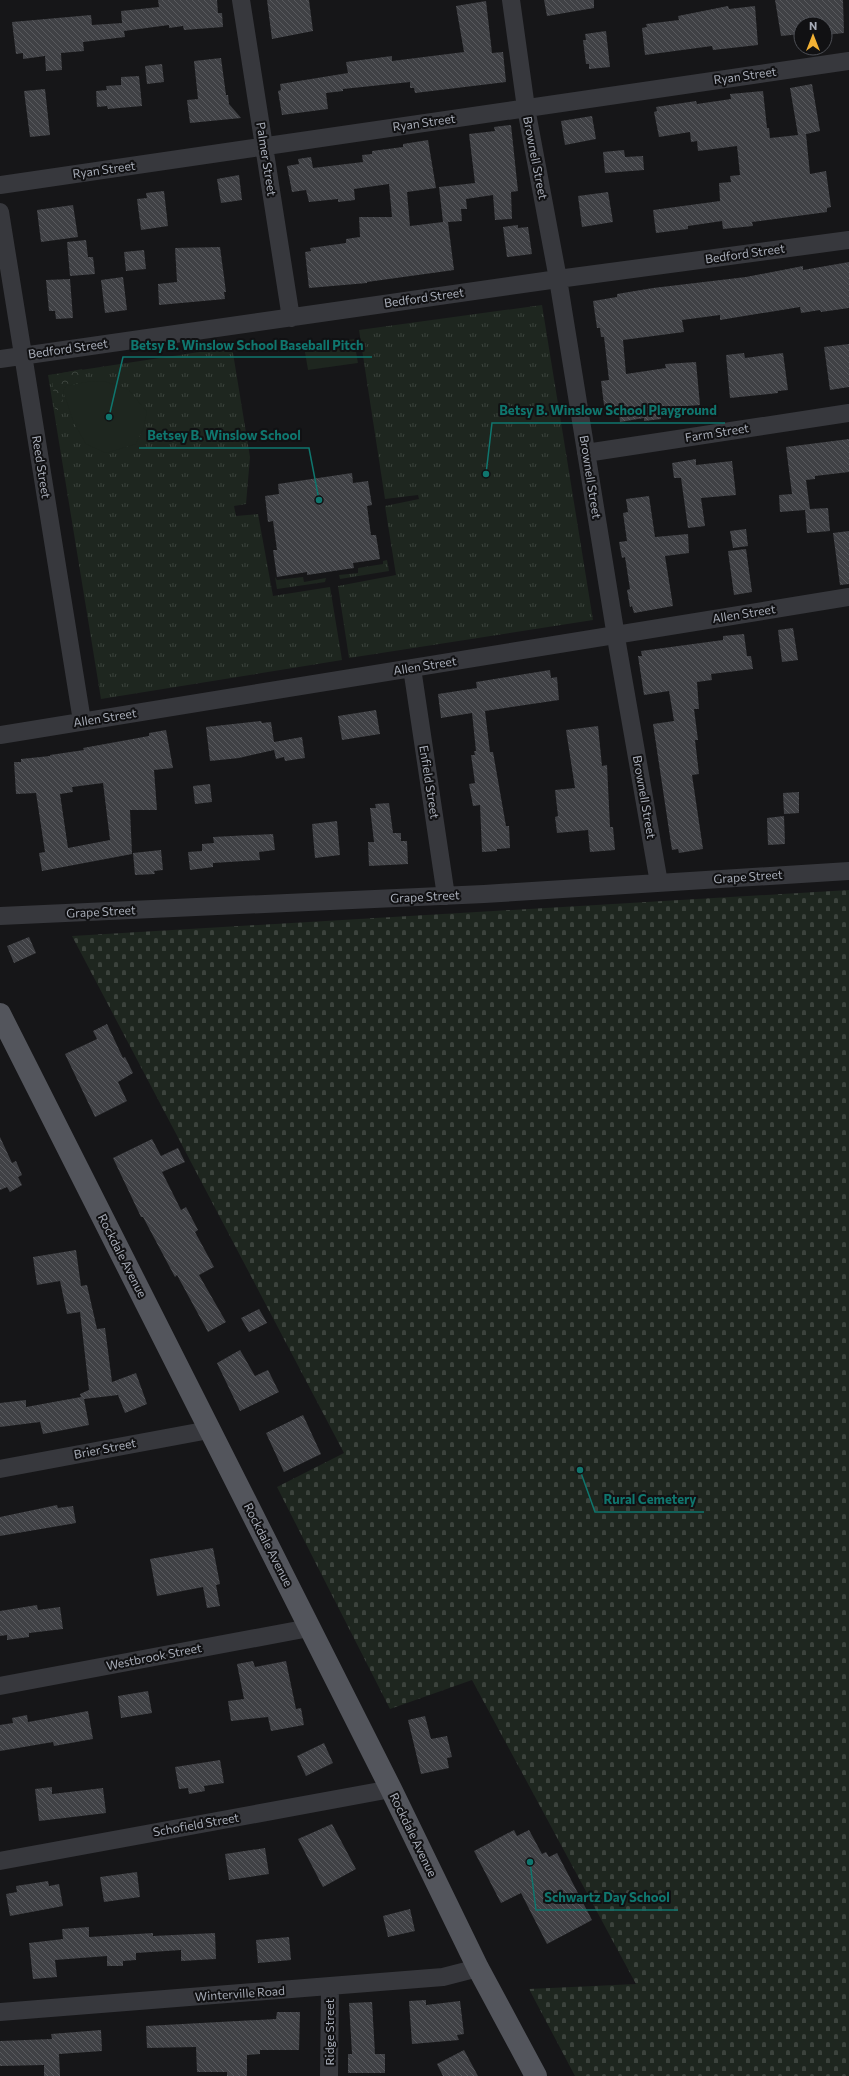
<svg xmlns="http://www.w3.org/2000/svg" width="849" height="2076" font-family="Commissioner,sans-serif">
<style>
.grass{fill:url(#grass-tufts)}
.forest{fill:url(#forest-crowns)}
.cemetery{fill:url(#cemetery-stones)}
.pitch{fill:#1e261f}
.building{fill:url(#building-back-hatch);fill-rule:evenodd}
.lines{fill:none;stroke-linecap:round;stroke-linejoin:round}
.minor{stroke:#37383d;stroke-width:18}
.major{stroke:#53555c;stroke-width:22}
.labels{text-anchor:middle;stroke-width:4;stroke-linejoin:round;paint-order:stroke}
.street-label{font-size:12px;fill:#a8adb8;stroke:#111113}
.leader{fill:none;stroke:#0f766e;stroke-width:1.5}
.callout-dot{fill:#0f766e;stroke:#111113;stroke-width:1.5}
.callout-label{font-size:13px;text-anchor:middle;font-weight:bold;fill:#0f766e;stroke:#111113;stroke-width:4;stroke-linejoin:round;paint-order:stroke}
</style>
<defs>
<pattern id="grass-tufts" width="24" height="20" patternUnits="userSpaceOnUse"><rect width="24" height="20" fill="#1e261f"/><path d="M3 7l-1-3M5 7V3M7 7l1-3M15 17l-1-3M17 17v-4M19 17l1-3" fill="none" stroke="#3c433d"/></pattern>
<pattern id="forest-crowns" width="20" height="18" patternUnits="userSpaceOnUse"><rect width="20" height="18" fill="#1e261f"/><path d="M2 6a3 3 0 1 1 6 0M12 15a3 3 0 1 1 6 0" fill="none" stroke="#3c433d"/></pattern>
<pattern id="cemetery-stones" width="16" height="16" patternUnits="userSpaceOnUse"><rect width="16" height="16" fill="#1e261f"/><path d="M2 7V4a2 2 0 0 1 4 0v3zM10 15v-3a2 2 0 0 1 4 0v3z" fill="#3c433d"/></pattern>
<pattern id="building-back-hatch" width="6" height="6" patternUnits="userSpaceOnUse"><rect width="6" height="6" fill="#404145"/><path d="M-1 5l2 2M0 0l6 6M5-1l2 2" fill="none" stroke="#595a5e"/></pattern>
</defs>
<rect width="100%" height="100%" fill="#161618"/>
<!-- grass -->
<path class="grass" d="M542,305L593,620L349,658L338,586L396,575L385,506L419,499L418,495L385,499L359,330Z
M232,347L250,457L246,504L234,506L236,516L258,514L273,596L330,587L342,660L101,699L48,375Z
M387,560L389,571L340,579L339,575L358,573V568L383,564V561Z
M275,577L277,580L303,577L304,582L326,578L325,582L277,589Z"/>
<!-- forest -->
<path class="forest" d="M82,369L83,373L80,379L62,386L63,410H55L52,375Z"/>
<!-- cemetery -->
<path class="cemetery" d="M849,890V2076H575L529,1989L636,1984L472,1680L390,1709L277,1487L344,1453L72,936Z"/>
<!-- pitch -->
<path class="pitch" d="M354,339L358,363L308,370L304,347Z
M104,381L129,390L147,412L143,429L136,444L106,453L86,444L74,423L63,391L66,386L87,382Z"/>
<!-- building -->
<path class="building" d="M158,0H217L218,13H222L223,27L184,30L183,26L169,28V25L124,31L125,37L83,42L84,51L61,53L62,70L46,71L45,56L23,59V53L16,54L12,22L91,15L92,25L122,23L121,11L159,7Z
M267,0H309L313,31L272,39Z
M544,0H594V8L547,16Z
M775,0H843L844,33L825,35V24H801V34L781,36Z
M486,1L492,53L503,52L506,82L415,93L414,88H410V82L343,89V91L326,93L328,109L282,115L278,91L281,90L280,84L348,73L346,62L392,56V61L464,52L456,6Z
M728,6L729,9L755,6L758,45L713,50L712,46L645,55L642,28L647,27L646,24L679,20L678,16Z
M606,31L610,67L589,69V64H586L583,40H586L585,34Z
M221,58L226,95H228L229,104L241,118L190,123L187,100L198,99L194,61Z
M162,64L164,82L147,84L145,66Z
M139,76L142,106L108,109L107,106L97,107L96,91L107,90L106,86L121,85V77Z
M812,84L820,131L802,135L806,134L810,174L826,171L831,207L827,208V212L752,222L753,226L723,229L722,221L688,226V229L656,233L653,210L720,201L719,183L731,182L730,176L740,175L737,146L698,151L697,141L691,142L690,132L659,137L654,112L657,111L656,107L696,101L697,104L731,99L730,94L763,91L767,128H769L770,138L798,135L790,88Z
M45,89L50,135L30,137L24,91Z
M592,116L596,139L565,145L561,121Z
M511,125L518,191L511,192L512,219L495,220L493,195L466,199L467,209H461L462,221L448,222L454,270L367,282V283L309,288L305,252L311,251L310,248L346,243V239L360,237L359,217H392L389,184L354,189L355,200L338,202V199L309,202L306,190L292,192L287,166L299,164L298,159L311,157L313,168L363,162L362,155L372,154V151L403,147V144L428,140L436,188L407,192L410,226L443,222L439,187L475,183L469,134L495,131L494,127Z
M624,150L625,157L643,156L644,170L605,173L603,152Z
M239,175L242,200L221,203L217,179Z
M164,191L168,226L141,230L137,199L147,198L146,193Z
M608,192L613,222L582,227L578,196Z
M73,205L78,237L41,242L37,210Z
M518,225V228L528,227L532,254L507,257L503,227Z
M86,240L88,257H93L95,274L70,276L67,242Z
M220,247L226,292H224L225,299L159,305L158,284L177,282L175,248Z
M144,250L146,269L126,271L124,252Z
M849,262V308L821,312L820,310L801,313L800,307L720,320V315L682,320L684,332L623,340L626,374L666,368L665,364L696,362L700,405L660,408L661,419L644,421V418L620,422L619,412L605,413L601,381L609,380L604,337H601L600,328H597L593,301L617,297V294L653,288L746,277L803,266V270Z
M123,277L127,310L105,313L101,280Z
M70,279L73,318L56,319L55,311H49L46,280Z
M849,344V387L830,390L824,347Z
M744,353L745,358L783,353L788,390L778,391V393L730,398L726,355Z
M849,439V472L815,476V479L806,480L810,509L828,508L830,531L807,533L805,510L780,512L779,495L792,494L786,447Z
M696,459V465L732,461L736,495L701,498L705,526L688,528L681,478H674L672,463Z
M352,473L353,483L368,481L372,505L367,506L371,535H376L380,559L353,563L354,568L307,575V572L277,577L273,550H277L273,521L268,522L265,496L279,494L278,484Z
M649,496L655,537L688,534L689,553L665,556L673,606L634,613L632,606L630,607L627,590L630,589L625,557L622,558L619,542L627,541L623,513L628,512L626,499Z
M746,529L748,546L733,548L730,531Z
M849,531V584L840,585L833,533Z
M746,549L752,592L734,595L728,551Z
M793,628L798,660L782,662L778,630Z
M744,634L747,656H751L753,669L711,674L712,680L697,682L699,709H694L698,740H695L699,774L692,775L703,849L679,853L678,849L672,850L653,724L674,721L669,691L644,695L638,656H642L641,651L723,640V636Z
M550,670L551,678L557,677L559,700L485,711L490,752H493L506,826H509L510,848L497,849V851L482,852L480,805L473,806L469,784L475,783L471,755H475L474,751H476L472,713L441,718L438,694L477,688L476,682Z
M376,710L380,734L342,740L338,716Z
M261,721L262,723L271,722L274,742L302,737L305,758L285,761L284,757L276,759L274,750L239,758L210,761L206,727Z
M598,726L602,766L607,765L610,827H613L615,850L590,852L588,830L557,833L555,817L558,816L555,790L575,788L566,730Z
M166,730L173,768L154,770L157,810H130L132,854L42,871L39,853L45,852L36,793L16,794L14,762H21V759L50,756V755L84,750L83,748L149,736V733ZM103,783L110,840L68,848L60,794L73,792L72,787Z
M210,784L212,802L195,804L193,786Z
M799,792V813L784,814L783,793Z
M389,803L393,833H401V841H407L408,864L369,866L368,842H374L370,808H376L375,804Z
M784,816L785,844L768,845L767,818Z
M337,821L340,855L315,858L312,824Z
M273,834L275,850L259,852L260,860L213,863V867L190,870L188,852L202,851V844L214,843L213,837Z
M161,850L163,870L154,871L155,874L135,875L133,853Z
M29,937L36,953L14,963L7,946Z
M107,1024L123,1058L125,1057L133,1073L118,1082L127,1101L95,1117L65,1054L97,1039L93,1031Z
M0,1137L12,1163L16,1161L22,1175L18,1177L22,1185L10,1192L7,1187L0,1190Z
M152,1139L161,1156L178,1148L185,1162L162,1172L181,1210L186,1207L198,1230L195,1232L214,1267L199,1275L226,1322L208,1332L177,1275L175,1277L143,1217H141L113,1158Z
M76,1250L81,1286L87,1285L97,1329L105,1328L112,1382L136,1373L147,1404L125,1413L118,1395L84,1399L89,1425L43,1434L40,1422L0,1427V1403L26,1400V1407L81,1397L80,1394L89,1390L80,1312L67,1314L60,1281L37,1285L33,1257Z
M259,1309L267,1323L249,1332L241,1318Z
M240,1350L255,1376L268,1370L279,1392L240,1411L217,1363Z
M303,1415L321,1454L284,1472L266,1433Z
M57,1505L58,1508L73,1506L76,1523L0,1536V1517Z
M213,1548L220,1584L216,1585L220,1606L207,1608L203,1587L157,1596L150,1559Z
M37,1605L38,1610L60,1607L63,1629L29,1633V1637L7,1640V1635L0,1636V1611Z
M253,1661L255,1667L286,1661L296,1709L301,1708L304,1725L271,1731L268,1717L231,1721L228,1701L244,1699L237,1664Z
M148,1691L152,1713L121,1718L118,1696Z
M88,1711L93,1739L54,1746L53,1742L0,1751V1725L13,1723L12,1718L27,1715L28,1722Z
M425,1716L431,1739L447,1736L452,1757L447,1758L449,1768L421,1774L408,1720Z
M324,1743L333,1763L306,1776L297,1756Z
M220,1760L224,1783L204,1786L205,1791L189,1794L188,1788L179,1789L175,1767Z
M52,1787V1794L103,1788L106,1813L39,1821L35,1789Z
M332,1824L356,1869L323,1887L298,1839Z
M514,1830L517,1836L529,1830L542,1854L546,1852L549,1857L557,1853L592,1920L547,1944L521,1893L501,1903L474,1851Z
M265,1848L269,1874L229,1880L225,1854Z
M137,1872L140,1897L104,1902L100,1877Z
M48,1881L49,1886L59,1884L63,1906L10,1916L6,1894L17,1892L16,1886Z
M410,1909L415,1931L388,1937L383,1916Z
M89,1927V1937L153,1933V1936L215,1933L216,1959L181,1961V1950L136,1953V1960L123,1961V1966H107V1956L55,1960L57,1977L33,1979L29,1943L63,1939L62,1929Z
M289,1937L291,1960L258,1963L256,1940Z
M426,2000V2005L460,2001L464,2034L457,2035L459,2040L412,2044L409,2001Z
M372,2002L375,2054H385V2073H348V2054H352L349,2003Z
M277,2012H300L299,2050H260V2054L247,2055V2076H227V2072H197L196,2047L147,2048L146,2026L276,2019Z
M101,2030L102,2051L59,2054L60,2076H44V2065L0,2066V2041L52,2039L51,2034Z
M464,2050L478,2076H443L437,2064Z"/>
<g class="lines">
<!-- minor -->
<path class="minor" d="M241,0L291,318
M511,0L526,108L558,279L618,649L659,883
M0,185L849,61
M0,212L82,721
M0,359L558,279L849,240
M586,453L849,413
M412,668L446,896
M0,735L849,597
M0,916L484,894L849,871
M0,1469L209,1430
M0,1686L309,1628
M0,1861L391,1789
M0,2012L443,1977L478,1968
M329,2076L330,1987"/>
<!-- major -->
<path class="major" d="M0,1014L391,1789L478,1968L536,2076"/>
</g>
<g class="labels">
<!-- street labels -->
<g class="street-label">
<text transform="translate(745 76) rotate(-8)" y="4">Ryan Street</text>
<text transform="translate(424 123) rotate(-8)" y="4">Ryan Street</text>
<text transform="translate(535 158) rotate(79)" y="4">Brownell Street</text>
<text transform="translate(266 159) rotate(81)" y="4">Palmer Street</text>
<text transform="translate(104 170) rotate(-8)" y="4">Ryan Street</text>
<text transform="translate(745 254) rotate(-8)" y="4">Bedford Street</text>
<text transform="translate(424 298) rotate(-8)" y="4">Bedford Street</text>
<text transform="translate(68 349) rotate(-8)" y="4">Bedford Street</text>
<text transform="translate(717 433) rotate(-9)" y="4">Farm Street</text>
<text transform="translate(41 467) rotate(81)" y="4">Reed Street</text>
<text transform="translate(590 477) rotate(81)" y="4">Brownell Street</text>
<text transform="translate(744 614) rotate(-9)" y="4">Allen Street</text>
<text transform="translate(425 666) rotate(-9)" y="4">Allen Street</text>
<text transform="translate(105 718) rotate(-9)" y="4">Allen Street</text>
<text transform="translate(429 782) rotate(81)" y="4">Enfield Street</text>
<text transform="translate(644 797) rotate(80)" y="4">Brownell Street</text>
<text transform="translate(748 877) rotate(-4)" y="4">Grape Street</text>
<text transform="translate(425 897) rotate(-3)" y="4">Grape Street</text>
<text transform="translate(101 912) rotate(-3)" y="4">Grape Street</text>
<text transform="translate(122 1256) rotate(63)" y="4">Rockdale Avenue</text>
<text transform="translate(105 1449) rotate(-11)" y="4">Brier Street</text>
<text transform="translate(268 1545) rotate(63)" y="4">Rockdale Avenue</text>
<text transform="translate(154 1657) rotate(-11)" y="4">Westbrook Street</text>
<text transform="translate(196 1825) rotate(-10)" y="4">Schofield Street</text>
<text transform="translate(413 1835) rotate(64)" y="4">Rockdale Avenue</text>
<text transform="translate(240 1994) rotate(-4)" y="4">Winterville Road</text>
<text transform="translate(330 2032) rotate(-90)" y="4">Ridge Street</text>
</g>
</g>
<!-- callouts -->
<path class="leader" d="M109 417L123 357H372M486 474L492 423H725M319 500L309 448H139M580 1470L595 1512H704M530 1862L536 1910H678"/>
<g class="callout-dot">
<circle cx="109" cy="417" r="4"/>
<circle cx="486" cy="474" r="4"/>
<circle cx="319" cy="500" r="4"/>
<circle cx="580" cy="1470" r="4"/>
<circle cx="530" cy="1862" r="4"/>
</g>
<g class="callout-label">
<text x="247" y="350">Betsy B. Winslow School Baseball Pitch</text>
<text x="608" y="415">Betsy B. Winslow School Playground</text>
<text x="224" y="440">Betsey B. Winslow School</text>
<text x="650" y="1504">Rural Cemetery</text>
<text x="607" y="1902">Schwartz Day School</text>
</g>
<!-- north arrow -->
<g transform="translate(813 36)"><circle r="19" fill="#111113" stroke="#4d4f55"/>
<path d="M0-3L7 15L0 10L-7 15Z" fill="#f2b134"/>
<text y="-6" font-size="11" font-weight="bold" text-anchor="middle" fill="#a8adb8">N</text>
</g>
</svg>
